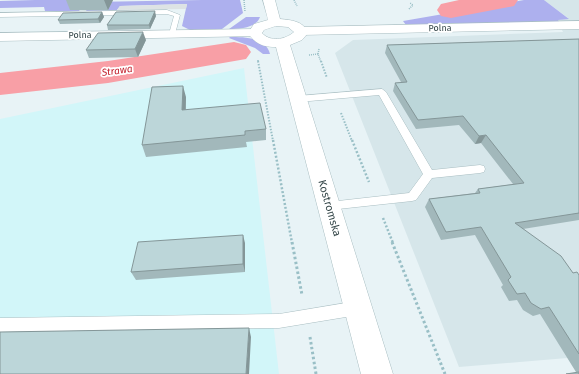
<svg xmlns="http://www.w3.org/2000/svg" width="579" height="374" font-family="'Fira Sans',sans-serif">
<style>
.residential{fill:#d6e6ea}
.commercial{fill:#d2f6f9}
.green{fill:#adb0ee}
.parking{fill:#dde3e4}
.water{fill:#f89fa6}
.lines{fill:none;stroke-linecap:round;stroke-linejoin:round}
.river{fill:#f89fa6;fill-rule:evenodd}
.service-casing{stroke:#a9bec2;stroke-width:1}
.minor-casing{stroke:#a9bec2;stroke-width:1}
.tertiary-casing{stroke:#a9bec2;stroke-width:1}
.path-far3{stroke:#99bfc6;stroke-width:1.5;stroke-dasharray:1 1;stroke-linecap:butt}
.path-far2{stroke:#99bfc6;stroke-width:2;stroke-dasharray:1.5 1.5;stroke-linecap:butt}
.path-far1{stroke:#99bfc6;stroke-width:2.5;stroke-dasharray:2 2;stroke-linecap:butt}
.path{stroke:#99bfc6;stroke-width:3;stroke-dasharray:2.5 2.5;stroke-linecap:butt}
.service{fill:#fff;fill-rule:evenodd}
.minor{fill:#fff;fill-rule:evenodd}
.tertiary{fill:#fff;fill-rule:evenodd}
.wall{fill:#a2b8bb}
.shaded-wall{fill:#849698}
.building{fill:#bcd6d9;stroke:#849698}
.labels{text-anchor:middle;stroke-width:3.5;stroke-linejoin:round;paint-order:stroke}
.far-street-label{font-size:9px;fill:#36484a;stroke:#fff}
.far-water-label{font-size:10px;font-style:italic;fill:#c3222e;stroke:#fff}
.street-label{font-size:11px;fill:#36484a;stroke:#fff}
</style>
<rect width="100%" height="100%" fill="#e8f3f6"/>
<!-- residential -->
<path class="residential" d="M544,0H579V357L459,367L335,53L353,40L563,32L557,20L568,18Z"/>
<!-- commercial -->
<path class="commercial" d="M244,68L279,374H0V119Z"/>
<!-- green -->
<path class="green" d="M35,0H87L79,11H45L44,7L0,8V1Z
M202,0H240L243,13L222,29L190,30L182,26L187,4L120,6L117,10L86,11L92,2Z
M524,0H544L569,19L558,20L559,22L406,25L403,21Z
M246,17H260C256,28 240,29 229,29Z
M230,37C243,37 266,37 270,54H263L255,48L229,38Z"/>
<!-- parking -->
<path class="parking" d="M187,4L186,9L117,10L120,6Z"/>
<!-- water -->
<path class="water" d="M235,50L237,53L194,61L190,55L197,56Z"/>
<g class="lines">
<!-- river -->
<path class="river" d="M459,0H518L514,6L451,18L441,16L437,10L441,4Z
M234,42L246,45L251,52L246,59L108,83L0,95V73L108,61Z"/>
<defs>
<path id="service" d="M167,10L180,15L175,34L172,36L169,34L174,16L167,14L0,17V13Z
M382,89L386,92L432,170L480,165L484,166L485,169L484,172L480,173L432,178L416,200L412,201L329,210L325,209L323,206L325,203L329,202L409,193L423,174L379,95L298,102L294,99L298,96Z
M358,301L363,303L365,308L363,313L358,315L279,328L0,332V318L279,314Z"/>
<path id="minor" d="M579,21V29L301,35L296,34L294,31L296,28L301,27Z
M255,29L260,30L262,33L260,36L0,41V33Z"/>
<path id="tertiary" d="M263,0H275L280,19C291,20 304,21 308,33L302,40L290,45L393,374H361L276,47C264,47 255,44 248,33L254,24L268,20ZM276,26L288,27L294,32C285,40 270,42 262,33L264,30Z"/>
</defs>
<!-- service casing -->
<use href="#service" class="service-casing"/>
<!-- minor casing -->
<use href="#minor" class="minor-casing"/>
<!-- tertiary casing -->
<use href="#tertiary" class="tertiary-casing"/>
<!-- path-far3 -->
<path class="path-far3" d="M244,0L245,12
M294,0L297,6
M409,9L413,5L410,3
M319,49L318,54L321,62
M309,55L318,54
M258,60V62"/>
<!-- path-far2 -->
<path class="path-far2" d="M258,61L273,141
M321,61L327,78
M341,113L352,141"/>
<!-- path-far1 -->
<path class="path-far1" d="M273,140L292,243
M352,140L369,182
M383,218L393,243"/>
<!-- path -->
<path class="path" d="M292,242L302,295
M392,242L445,374
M310,337L316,374"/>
<!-- service -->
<use href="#service" class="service"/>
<!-- minor -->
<use href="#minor" class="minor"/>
<!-- tertiary -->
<use href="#tertiary" class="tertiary"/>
</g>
<!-- wall -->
<path class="wall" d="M66,0H113L108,10H70Z
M102,12L104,17L100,23L60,24L58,20Z
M156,16L150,29L108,30L107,25Z
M579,39V220L523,229L573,273L579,275V374L576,372L540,314L533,316L523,310L517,300L509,301L501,287L503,285L475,235L441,240L425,207L429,199L475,193L478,189L513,184L481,143L475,144L459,125L416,129L393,91L395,83L401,82L385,53L387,45Z
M146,40L138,57L89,58L86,50Z
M186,97V110L266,129V140L246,142L247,147L146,157L142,145Z
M245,243V272L136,280L131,272Z"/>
<!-- shaded-wall -->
<path class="shaded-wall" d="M104,0H113L108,10Z
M155,11L156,16L150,29L149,25Z
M102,12L104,17L100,23L98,19Z
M143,32L146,40L138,57L135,49Z
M183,86L186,97L185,122L182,110Z
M486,135L481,143L475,144L479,136Z
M243,235L245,243V272L243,264Z
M249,328L251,337L249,374H246Z"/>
<!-- building -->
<path class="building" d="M155,11L149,25H107L116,12Z
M102,12L98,19L58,20L63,13Z
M143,32L135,49L86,50L98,33Z
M579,39V213L515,223L561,256L573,273L577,272L579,275V354L549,307L541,309L531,303L525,293L517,294L508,280L511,277L481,227L446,232L429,199L480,193L478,189L524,183L486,135L479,136L463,116L418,120L395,83L407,82L387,45Z
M183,86L182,110L260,103L266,129L245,131V135L142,145L152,87Z
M243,235V264L131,272L138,242Z
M249,328L246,374H0V332Z
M579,372V374H566Z"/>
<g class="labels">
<!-- far-street labels -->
<g class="far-street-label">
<text transform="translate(440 28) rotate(-1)" y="3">Polna</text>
<text transform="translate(80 35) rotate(-1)" y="3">Polna</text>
</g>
<!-- far-water labels -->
<g class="far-water-label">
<text transform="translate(117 70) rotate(-8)" y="4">Strawa</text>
</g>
<!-- street labels -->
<g class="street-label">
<text transform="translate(330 208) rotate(74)" y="4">Kostromska</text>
</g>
</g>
</svg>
